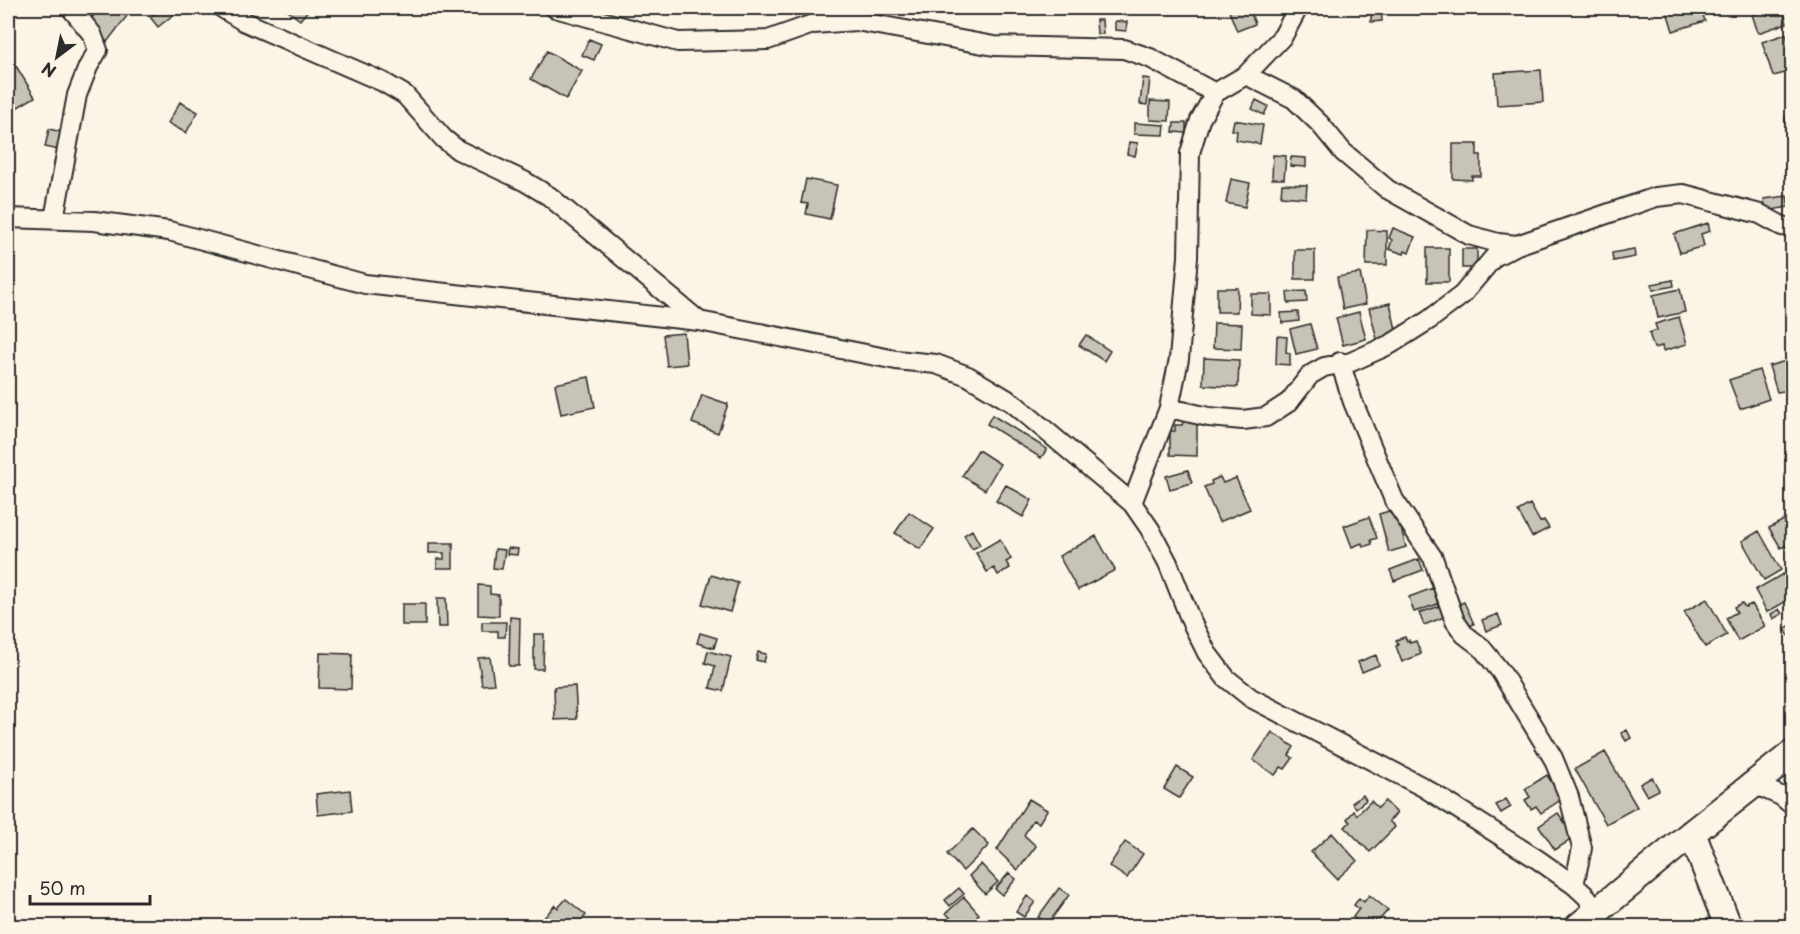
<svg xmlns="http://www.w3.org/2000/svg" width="1800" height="934" font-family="'Playpen Sans',sans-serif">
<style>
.building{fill:#c8c3b7;stroke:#2b2b2b;stroke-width:1.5}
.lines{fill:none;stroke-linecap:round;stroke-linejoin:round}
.street-casing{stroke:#2b2b2b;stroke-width:22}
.secondary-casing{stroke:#2b2b2b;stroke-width:30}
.street{stroke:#fcf5e5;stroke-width:18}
.secondary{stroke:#fcf5e5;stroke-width:26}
</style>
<rect width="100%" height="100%" fill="#fcf5e5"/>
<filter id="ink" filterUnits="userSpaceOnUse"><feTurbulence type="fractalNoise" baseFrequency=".0167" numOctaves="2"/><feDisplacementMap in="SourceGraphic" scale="12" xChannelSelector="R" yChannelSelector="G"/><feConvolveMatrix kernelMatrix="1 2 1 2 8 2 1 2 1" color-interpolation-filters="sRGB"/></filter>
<g filter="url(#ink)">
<!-- building -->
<path class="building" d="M99,8H116L127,16L107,42L93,30L91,19Z
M163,8H175L178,11L158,27L150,17Z
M284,8H310L300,20Z
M1077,8H1099L1079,14Z
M1237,8H1249L1255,24L1237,31L1229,11Z
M1371,8H1381L1382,21L1371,22Z
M1666,8H1701L1705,21L1673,31Z
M1772,8H1782L1787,23L1758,33L1752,14Z
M1096,20H1102L1103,34H1097Z
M1115,21L1127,22L1126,31L1115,30Z
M1786,34L1792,54V67L1788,68L1789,72L1773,76L1762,42Z
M589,39L601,44L594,60L582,55Z
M547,51L582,71L566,99L531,79Z
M16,66L35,97L8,113V71Z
M1541,70L1543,102L1497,105L1495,73Z
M1143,78L1150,79L1147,105L1140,104Z
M1256,100L1268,106L1264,115L1252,109Z
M1150,101L1170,102L1169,121L1150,120Z
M180,102L198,112L186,133L168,123Z
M1792,116V153L1789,154L1785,128H1787L1785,118Z
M1234,120L1263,125L1260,144L1236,140L1237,131L1232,130Z
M1134,123L1165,125L1164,135L1134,134Z
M1174,123H1186V133L1173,132Z
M49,129L67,133L64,151L45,147Z
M1129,142L1138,143L1135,156L1127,154Z
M1453,144H1477V155H1481V176H1472V180L1453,179Z
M1273,155L1286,156L1284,179H1272Z
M1291,157L1306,158V167L1290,166Z
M806,179L837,185L830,219L806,214L808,204L801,203Z
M1231,179L1250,183L1245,207L1226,203Z
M1282,184L1307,185L1306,198L1281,196Z
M1787,196L1789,207L1766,211L1764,199Z
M1708,223L1710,231L1701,234L1704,246L1680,253L1674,234Z
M1393,228L1415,237L1409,253L1405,251L1404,254L1389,249L1392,240L1389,238Z
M1367,230L1387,231V265H1366Z
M1427,248H1449V282H1427Z
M1462,249H1477V268H1462Z
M1634,249L1635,257L1613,261L1612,253Z
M1295,250H1315V279H1295Z
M1360,273L1366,304L1343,309L1337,277Z
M1673,280L1674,286L1653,290L1652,284Z
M1217,288H1238L1237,312H1217Z
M1680,289L1685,312L1658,318L1653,295Z
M1306,291L1307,302L1288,303L1287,292Z
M1251,294H1271V315L1251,314Z
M1390,303L1397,334L1377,339L1369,308Z
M1298,312L1299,321L1282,323L1281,313Z
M1359,312L1366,339L1343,345L1336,318Z
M1679,317L1687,344L1663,351L1662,346L1654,348L1649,333L1657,330L1655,324Z
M1214,323L1242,324L1241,349L1213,348Z
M1310,324L1317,349L1296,354L1290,329Z
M684,333L687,364L667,366L663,335Z
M1086,335L1110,351L1104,361L1079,345Z
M1277,336L1287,337L1286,352L1290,353V365L1276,364Z
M1204,358L1239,360L1238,387L1203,385Z
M1792,359V387L1791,390L1777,392L1769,366Z
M1759,370L1769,399L1740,409L1729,380Z
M589,377L595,407L561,414L555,384Z
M702,395L728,404L718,433L692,423Z
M992,415L1047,449L1041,458L987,424Z
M1184,419H1197V456L1170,455V431H1175V425H1182Z
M978,450L1000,464L985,490L962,476Z
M1188,470L1192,483L1170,489L1166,476Z
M1220,477L1223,483L1236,478L1250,509L1219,522L1204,487L1212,484L1211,481Z
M1006,485L1032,500L1023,517L996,501Z
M1530,504L1540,522L1544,520L1549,528L1532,537L1518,511Z
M1396,509L1406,547L1389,552L1379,514Z
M909,512L934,529L920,549L895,533Z
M1791,516L1792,519V542L1781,548L1769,528Z
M1369,517L1377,538L1371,540L1372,544L1363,547L1362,543L1352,547L1344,526Z
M972,530L980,545L972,549L964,535Z
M1759,531L1781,570L1764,580L1742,541Z
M1096,536L1115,570L1078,590L1059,556Z
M1000,539L1011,559L1006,562L1010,568L998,575L994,568L987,572L976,553Z
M429,543H453V568H437V559H444V553H429Z
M508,548L518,549L517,555L507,554Z
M495,549L505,550L502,569L493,568Z
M1419,559L1423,570L1394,581L1390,570Z
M1783,574L1792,592V598L1767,612L1755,590Z
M711,575L738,583L730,612L702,604Z
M478,585L490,586V594L499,595V616L478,615Z
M1433,588L1438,604L1414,612L1409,597Z
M437,598H446L447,627H438Z
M1707,599L1727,635L1705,647L1684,612Z
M1464,602L1474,624L1467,627L1457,605Z
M1742,603L1745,607L1752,604L1765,626L1738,641L1726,618L1737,612L1734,607Z
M402,604H425V625H402Z
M1440,606L1444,617L1424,625L1419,613Z
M1779,609L1782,614L1773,619L1771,614Z
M1498,614L1502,625L1486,631L1482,620Z
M510,617L520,618L519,666H509Z
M482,622H506L505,637H498V631H482Z
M1792,624V642L1785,629Z
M700,633L717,638L714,648L697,643Z
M534,634H544L543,669H534Z
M1405,637L1407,641L1409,640L1410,643L1416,641L1421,654L1402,662L1396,646L1398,645L1396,640Z
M708,651L731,657L723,691L710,688L715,666L705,663Z
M758,652L766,654L764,662L756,660Z
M320,653L352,654L351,689L319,688Z
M1376,655L1379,665L1362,672L1358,662Z
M490,657L494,684L482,685L478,658Z
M575,686L577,719L555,720L554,687Z
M1627,730L1631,738L1626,741L1621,733Z
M1272,732L1294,747L1289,755L1293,758L1285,769L1281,767L1275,775L1253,760Z
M1605,752L1637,807L1606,824L1575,769Z
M1177,767L1193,777L1179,798L1164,789Z
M1547,775L1562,799L1541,813L1536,806L1531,809L1525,800L1530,797L1525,789Z
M1652,777L1659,790L1647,796L1640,784Z
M1792,777V791L1791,792L1784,782Z
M350,790L352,811L318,815L316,794Z
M1363,795L1366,800L1356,808L1352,803Z
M1029,799L1047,810L1039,823L1033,820L1024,835L1036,846L1018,870L997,850Z
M1506,799L1511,807L1501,813L1496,805Z
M1371,801L1378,808L1385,801L1397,813L1389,821L1395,827L1370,852L1345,827L1350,822L1347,819L1354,811L1357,815Z
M1558,813L1575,837L1555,850L1539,826Z
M973,829L989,845L963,871L947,854Z
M1332,833L1357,861L1337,879L1311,852Z
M1125,842L1143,854L1127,878L1109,866Z
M981,864L998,882L985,894L969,876Z
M1009,873L1016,879L1002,895L995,889Z
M959,888L964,894L950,906L945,900Z
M1059,888L1069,895L1048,924L1038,917Z
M1369,895L1388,910L1374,926H1364L1353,917L1359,909L1354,905L1359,898L1364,902Z
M1027,896L1035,902L1024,917L1016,912Z
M964,897L979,914L977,916L981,920L974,926L971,922L965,926H958L946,913Z
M566,899L586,915L577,926H537L555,905L558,908Z"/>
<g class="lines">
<defs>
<path id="street" d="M222,8L243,21L383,82L405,95L444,139L458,150L524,181L549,196L699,321
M555,8L678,42L768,40L813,24L856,21L994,46L1124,49L1150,58L1215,93
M1246,75L1294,99L1320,124L1343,152L1387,189L1469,235L1498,243L1517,245L1656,197L1683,194L1760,214L1782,226L1792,228
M8,218L94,221L169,231L365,284L699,321L896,360L936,364L968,376L1013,403L1132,503L1150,529L1168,563L1191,621L1207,653L1226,678L1251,698L1423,787L1537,859L1574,885L1587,897L1596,912L1600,926
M54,219L77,95L88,67L98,50L92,34L71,8
M1340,362L1353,402L1394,500L1433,558L1455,621L1464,634L1481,647L1501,672L1553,758L1569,797L1582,848L1574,885
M1169,408L1209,417L1243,420L1266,417L1289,402L1310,375L1324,367L1351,362L1391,344L1429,320L1462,295L1494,257L1517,245
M1132,503L1169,408L1179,359L1188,257L1190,153L1200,120L1215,93L1246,75L1283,36L1298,8
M1754,784L1781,796L1792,805"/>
<path id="secondary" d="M1692,833L1728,926
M1579,926L1692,833L1792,754"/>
</defs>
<!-- street casing -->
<use href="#street" class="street-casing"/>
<!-- secondary casing -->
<use href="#secondary" class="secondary-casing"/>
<!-- street -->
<use href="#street" class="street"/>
<!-- secondary -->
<use href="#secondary" class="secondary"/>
</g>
</g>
<!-- margin -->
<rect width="1800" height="934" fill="none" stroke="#fcf5e5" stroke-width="30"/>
<rect x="15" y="15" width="1770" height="904" fill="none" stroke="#2b2b2b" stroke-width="2" filter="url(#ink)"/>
<!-- north arrow -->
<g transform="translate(57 57) rotate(212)" stroke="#fcf5e5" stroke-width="4.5" paint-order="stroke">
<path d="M0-4.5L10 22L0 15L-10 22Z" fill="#2b2b2b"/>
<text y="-9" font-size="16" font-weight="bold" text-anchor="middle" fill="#2b2b2b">N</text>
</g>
<!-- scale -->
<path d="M30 895v9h120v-9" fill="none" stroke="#2b2b2b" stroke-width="3"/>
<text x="39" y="895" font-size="18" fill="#2b2b2b" stroke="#fcf5e5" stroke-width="4.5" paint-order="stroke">50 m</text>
</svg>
